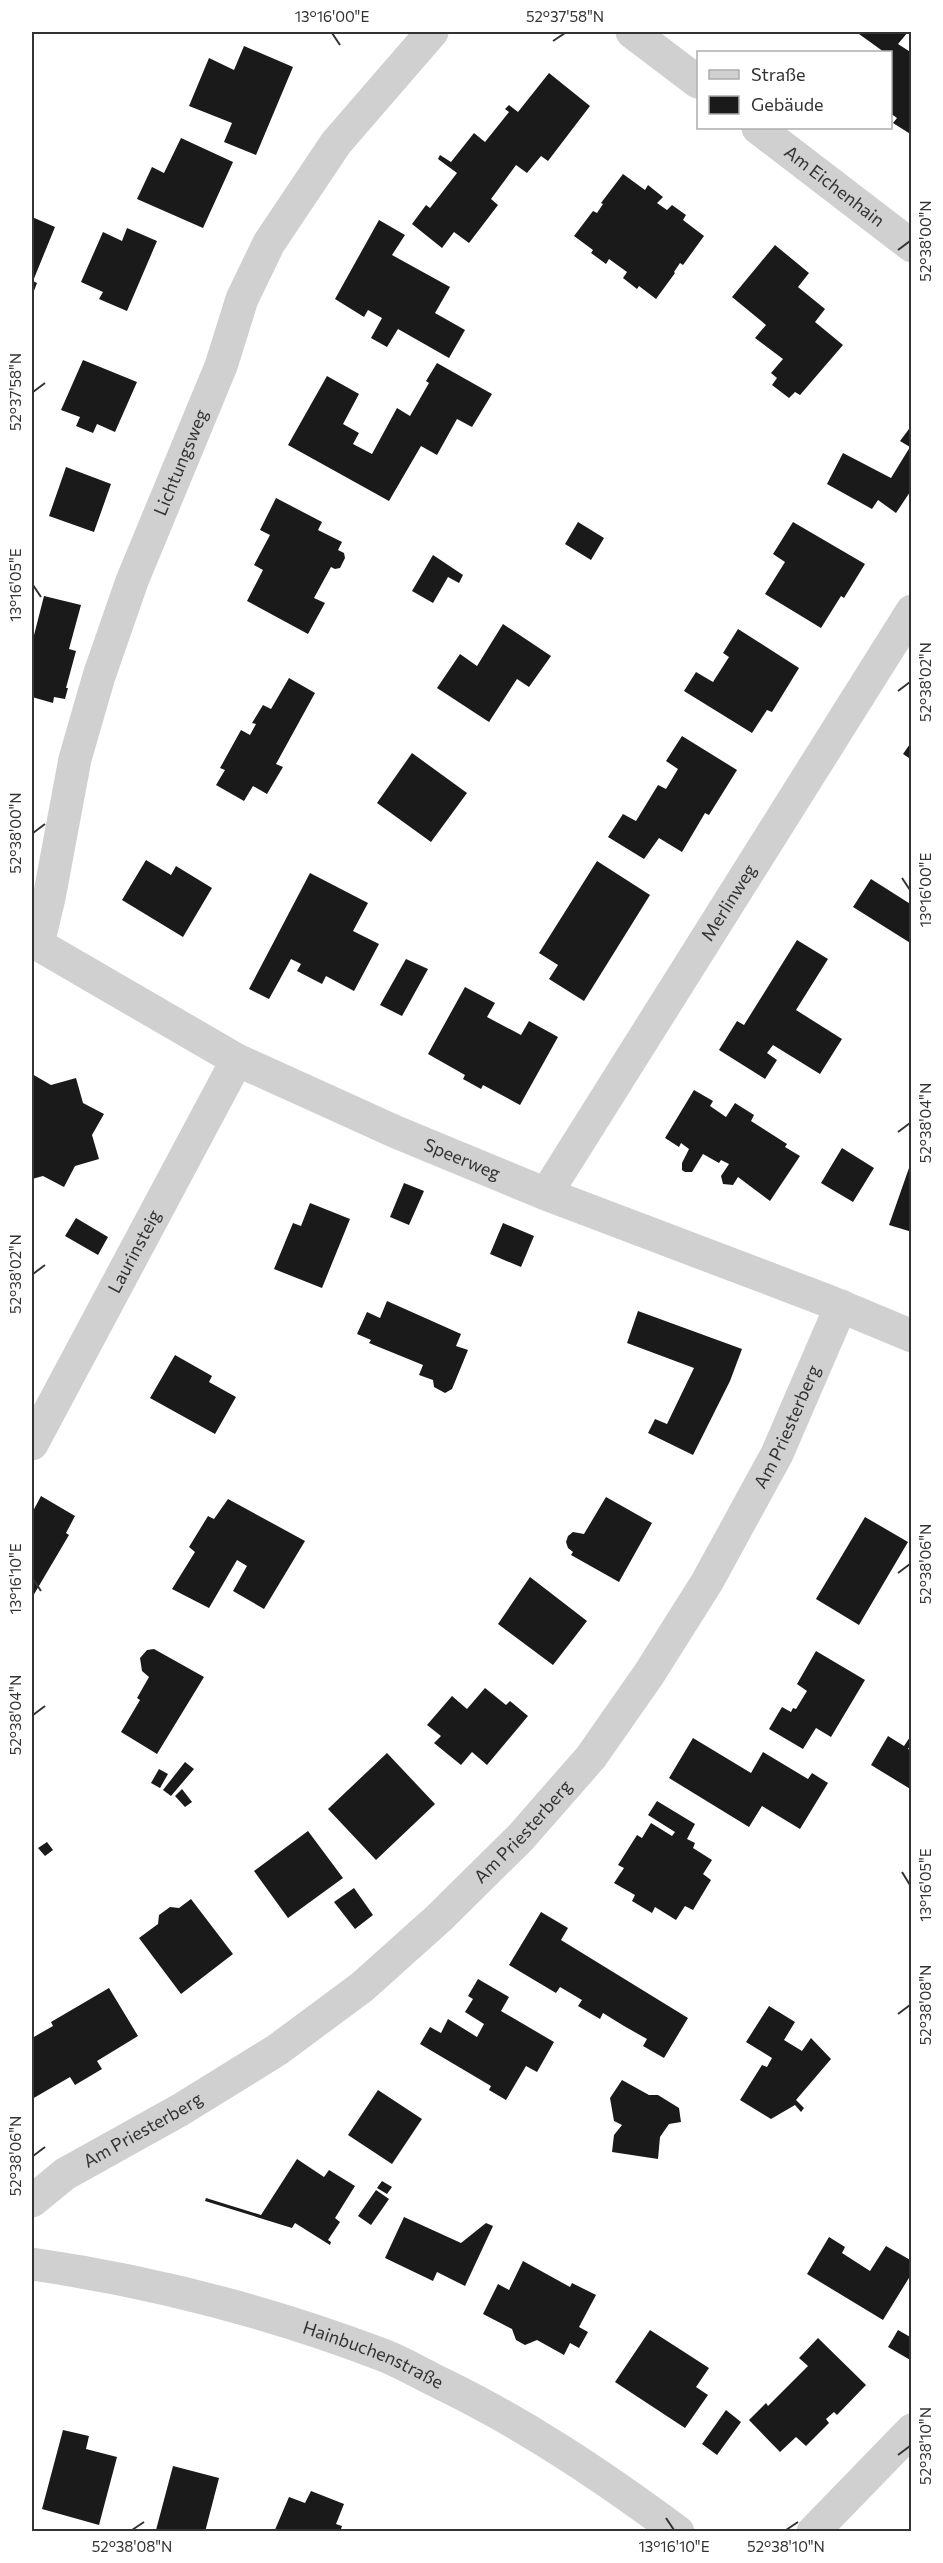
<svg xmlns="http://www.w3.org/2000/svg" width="943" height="2563" font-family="Commissioner,sans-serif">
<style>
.building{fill:#1a1a1a}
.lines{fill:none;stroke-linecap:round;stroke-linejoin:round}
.minor{stroke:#d0d0d0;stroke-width:33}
.ticks{fill:none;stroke:#333;stroke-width:2}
.labels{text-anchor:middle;stroke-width:6;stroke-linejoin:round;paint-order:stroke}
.street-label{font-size:18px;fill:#333;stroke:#fff}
.neatline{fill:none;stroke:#333;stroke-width:2}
.ticks-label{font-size:15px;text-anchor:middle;fill:#333}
</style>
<rect width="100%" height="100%" fill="#fff"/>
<!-- building -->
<path class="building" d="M861,32H908L898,44L912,53V135L893,123L897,118L890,113V52H884L859,34Z
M244,46L293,67L256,155L224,142L232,123L189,106L209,58L234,70Z
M549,73L590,106L548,161L541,156L527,173L516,165L491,199L498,205L469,243L454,232L442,248L412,224L426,205L430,208L457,173L438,159L440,155L451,162L474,133L485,142L509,112L505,109L509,105L518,112Z
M181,138L233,162L203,228L137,199L152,167L164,173Z
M623,174L645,190L648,185L663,197L657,203L667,210L672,205L686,215L683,220L704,236L683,265L680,263L674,272L675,273L656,299L639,286L637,289L623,278L627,272L609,259L606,264L591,253L593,250L574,236L593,211L597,213L603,204L601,203Z
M32,217L55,227L33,281L37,283L32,296Z
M379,220L405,235L392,255L450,287L435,313L465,330L449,358L398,329L387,347L371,338L382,318L368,310L364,317L335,299Z
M127,228L157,241L127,311L99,299L103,292L81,282L103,232L122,241Z
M775,245L809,273L798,287L825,309L815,322L843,345L800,395L795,392L789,398L772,385L777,378L771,373L783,359L755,338L766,325L732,297Z
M83,360L137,382L115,432L97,424L93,433L76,426L80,417L61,410Z
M437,363L492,394L472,427L457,419L437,455L421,446L389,501L288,445L327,376L359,394L343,424L359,433L353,444L372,454L397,408L410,416L429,383L426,381Z
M912,425V489L896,513L878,500L872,509L827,484L843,453L891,478L910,447L900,441Z
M66,467L111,484L94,532L49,516Z
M276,498L322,522L318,530L342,542L338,550L344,553L345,558L340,568L335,569L331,567L314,598L325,603L308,634L247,601L263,570L254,565L270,535L260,530Z
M578,522L604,538L591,560L565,544Z
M793,522L865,564L844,598L841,596L821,628L765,594L785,562L773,554Z
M433,555L463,575L459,583L448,577L433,603L412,591Z
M44,596L81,605L69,649L76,651L66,688H68L65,699L54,697L53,703L32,697V643Z
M503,624L551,656L529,687L517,679L489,722L437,688L460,654L477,666Z
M738,629L799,668L772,712L767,710L752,733L684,691L696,672L713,682L729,657L723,653Z
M289,678L315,693L276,764L283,767L267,794L253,786L244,801L216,785L225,770L220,768L241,730L250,735L256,724L252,723L263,705L271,709Z
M682,736L737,770L709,815L705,813L682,852L659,838L644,859L608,837L623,814L636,821L658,785L666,789L678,769L666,761Z
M912,741V760L903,754Z
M412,753L467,793L431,842L377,803Z
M146,860L171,875L176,866L212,888L183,937L122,900Z
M597,861L650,895L584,1001L549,979L558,965L539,953Z
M310,873L368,903L353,931L379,944L354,991L326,976L322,984L297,971L301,964L291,959L269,999L249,989Z
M871,879L912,905V944L853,907Z
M797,940L828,959L796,1010L842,1039L820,1074L773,1045L767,1053L777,1060L765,1079L719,1050L737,1021L744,1025Z
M406,959L428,969L402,1016L380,1005Z
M465,987L495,1003L487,1017L521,1035L529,1021L558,1037L520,1105L483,1085L481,1089L463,1079L465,1075L428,1054Z
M32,1074L51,1085L76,1078L83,1103L104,1114L92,1135L99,1159L75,1166L64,1187L43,1176L32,1179Z
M694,1090L713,1101L710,1106L726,1117L735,1103L754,1115L751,1121L787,1144L785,1147L800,1156L770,1201L738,1177L733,1185L723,1184L721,1176L729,1164L721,1160L719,1163L703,1154L692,1172H685L682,1170V1163L689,1149L681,1143L679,1147L665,1138Z
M842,1148L874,1168L853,1202L821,1183Z
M909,1168H912V1232L889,1225Z
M404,1183L424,1191L409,1225L390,1217Z
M310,1203L350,1219L322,1288L274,1269L293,1223L301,1226Z
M76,1218L108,1237L98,1255L65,1236Z
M503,1223L534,1236L521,1267L490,1254Z
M387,1301L461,1334L456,1346L468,1350L452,1389L445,1393L434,1387L433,1380L419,1375L423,1365L369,1343L371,1340L357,1334L367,1312L380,1318Z
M638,1311L742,1349L730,1381L693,1455L648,1433L655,1419L667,1424L694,1368L627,1343Z
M175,1355L212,1376L209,1382L236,1397L215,1434L150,1398Z
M41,1496L75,1516L66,1533L69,1535L33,1596L32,1513Z
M606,1497L652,1523L619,1582L571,1555L573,1552L568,1548L566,1542L568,1536L573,1532L584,1534Z
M228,1499L305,1541L264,1609L233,1591L247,1566L237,1560L209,1608L172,1589L195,1552L189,1547L208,1516L214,1519Z
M865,1517L908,1542L859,1625L816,1599Z
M530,1577L587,1621L553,1665L498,1624Z
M154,1649L204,1677L157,1754L121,1732L140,1700L137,1698L149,1677L142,1671L140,1658L147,1650Z
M816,1651L865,1680L831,1737L816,1728L803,1749L769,1729L782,1707L791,1712L793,1708L796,1709L807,1691L797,1684Z
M485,1688L506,1705L510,1701L528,1716L487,1765L472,1752L461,1765L434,1743L441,1736L427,1725L452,1696L467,1709Z
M912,1734V1743L908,1749L912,1751V1790L871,1765L888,1736L904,1746Z
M693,1738L751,1773L763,1752L808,1779L812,1773L828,1783L800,1829L762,1806L749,1827L669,1778Z
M387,1753L435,1804L376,1860L328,1809Z
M185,1762L194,1769L171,1796L163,1790Z
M159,1769L168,1774L160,1788L151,1783Z
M182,1789L192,1802L185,1807L175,1796Z
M657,1801L695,1824L687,1839L695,1843L693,1848L712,1860L703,1874L711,1880L693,1910L685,1906L676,1920L655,1907L652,1913L632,1901L635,1895L614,1883L624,1868L618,1865L637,1835L642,1838L651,1823L672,1836L675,1832L648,1815Z
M308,1831L343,1878L288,1918L254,1871Z
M47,1842L53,1850L45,1856L38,1848Z
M354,1888L373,1915L355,1929L334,1902Z
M191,1899L233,1954L181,1994L139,1938L158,1924L159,1915L170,1907L179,1908Z
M541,1912L568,1928L561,1940L688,2018L664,2058L643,2046L647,2039L624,2026L603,2013L600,2019L578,2006L582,2000L560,1987L556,1993L509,1965Z
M478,1979L509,1997L501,2011L554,2042L537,2072L526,2066L506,2100L489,2090L491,2086L420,2044L430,2027L441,2033L448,2019L477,2037L484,2024L465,2012L473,1999L468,1996Z
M109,1988L138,2036L97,2061L102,2069L75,2085L70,2077L32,2099V2038L53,2026L51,2022Z
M769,2006L795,2022L784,2040L802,2051L811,2038L831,2059L796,2100L804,2108L801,2112L795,2105L771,2119L740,2100L762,2065L767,2067L772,2058L746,2042Z
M622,2080L649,2095H658L679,2108L681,2122L669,2124L660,2137L658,2159L612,2152L614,2135L622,2125L614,2121L610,2098Z
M378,2090L422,2119L392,2164L348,2135Z
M297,2159L324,2177L329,2170L355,2186L335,2218L340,2222L328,2240L331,2242L330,2245L295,2223L292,2228L205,2201L206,2198L261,2215Z
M382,2181L392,2187L387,2194L377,2188Z
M376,2190L389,2199L371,2225L358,2216Z
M404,2217L461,2243L486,2223L493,2226L465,2286L437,2272L433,2281L385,2258Z
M829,2237L845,2247L842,2253L870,2271L886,2246L912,2261V2273L883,2320L807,2274Z
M523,2261L570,2287L572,2283L596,2295L579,2327L588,2332L579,2348L570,2343L564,2355L537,2340L525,2345L516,2340L512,2329L483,2314L498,2284L509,2290Z
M650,2330L709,2368L696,2387L708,2395L685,2428L615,2382Z
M898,2330L912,2338V2361L888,2347Z
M818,2338L866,2385L837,2415L834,2412L826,2419L829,2423L806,2446L796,2437L780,2452L749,2420L766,2403L768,2406L808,2366L799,2358Z
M726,2410L741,2422L717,2455L702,2444Z
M63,2430L89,2436L86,2449L117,2457L99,2525L42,2509Z
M173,2466L219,2478L205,2532L156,2530Z
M311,2491L344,2504L336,2524L342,2526L340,2532H274L289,2497L305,2503Z"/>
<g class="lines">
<!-- minor -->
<g class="minor">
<path d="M632,32L698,82"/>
<path id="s1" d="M758,128L912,246"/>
<path id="s2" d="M32,941L237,1060L396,1132L546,1194L828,1301L912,1336"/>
<path id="s3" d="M38,944L49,898L75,759L99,676L132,581L221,366L242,299L269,243L336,143L432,32"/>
<path id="s4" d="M546,1194L912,611"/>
<path id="s5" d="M32,1444L237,1060"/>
<path id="s6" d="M32,2201L65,2174L180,2110L277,2050L362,1987L439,1918L521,1837L591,1757L649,1674L707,1582L777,1454L841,1306"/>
<path id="s7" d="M32,2264C150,2281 270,2312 383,2355C401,2362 418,2372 436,2381C522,2422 601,2475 678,2532"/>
<path d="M813,2532L912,2430"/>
</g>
</g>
<!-- ticks -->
<path class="ticks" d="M332,33L340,45M553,41L565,33M898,250L910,241M33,392L45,383M33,585L41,597M898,691L910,682M33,833L45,824M902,878L910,890M898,1132L910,1123M33,1274L45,1265M898,1573L910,1564M33,1579L41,1591M33,1715L45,1706M902,1872L910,1885M898,2014L910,2005M33,2156L45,2147M898,2455L910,2446M666,2518L674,2530M132,2530L144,2522M786,2530L798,2522"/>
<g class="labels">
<!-- street labels -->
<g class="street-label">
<text dy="6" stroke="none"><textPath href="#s1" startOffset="96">Am Eichenhain</textPath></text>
<text dy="6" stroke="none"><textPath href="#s3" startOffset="504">Lichtungsweg</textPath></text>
<text dy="6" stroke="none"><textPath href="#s4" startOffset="344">Merlinweg</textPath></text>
<text dy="6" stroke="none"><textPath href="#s2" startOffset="483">Speerweg</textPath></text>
<text dy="6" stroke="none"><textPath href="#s5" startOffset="218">Laurinsteig</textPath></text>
<text dy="6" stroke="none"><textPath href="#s6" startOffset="1104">Am Priesterberg</textPath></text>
<text dy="6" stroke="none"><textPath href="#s6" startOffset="618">Am Priesterberg</textPath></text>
<text dy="6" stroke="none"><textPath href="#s6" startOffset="132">Am Priesterberg</textPath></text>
<text dy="6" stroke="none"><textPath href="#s7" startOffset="354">Hainbuchenstraße</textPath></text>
</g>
</g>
<!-- border -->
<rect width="943" height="2563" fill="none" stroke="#ffffff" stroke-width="66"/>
<!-- legend -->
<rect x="697" y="51" width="195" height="78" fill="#ffffff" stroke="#adadad" stroke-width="1.5"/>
<rect x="709" y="70" width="30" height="9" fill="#d0d0d0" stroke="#adadad" stroke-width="1.5"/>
<text x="751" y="81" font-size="18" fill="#333333">Straße</text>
<rect x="709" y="96" width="30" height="18" fill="#1a1a1a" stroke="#adadad" stroke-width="1.5"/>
<text x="751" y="111" font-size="18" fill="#333333">Gebäude</text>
<rect x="33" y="33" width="877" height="2497" class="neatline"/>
<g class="ticks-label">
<text x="332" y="22">13°16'00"E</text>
<text x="565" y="22">52°37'58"N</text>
<text transform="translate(926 241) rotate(-90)" y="5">52°38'00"N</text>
<text transform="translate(16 392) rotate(-90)" y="5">52°37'58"N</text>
<text transform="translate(16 585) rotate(-90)" y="5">13°16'05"E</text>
<text transform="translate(926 682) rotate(-90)" y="5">52°38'02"N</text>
<text transform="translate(16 833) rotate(-90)" y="5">52°38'00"N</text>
<text transform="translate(926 890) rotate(-90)" y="5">13°16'00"E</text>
<text transform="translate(926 1123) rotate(-90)" y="5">52°38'04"N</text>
<text transform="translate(16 1274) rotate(-90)" y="5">52°38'02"N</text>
<text transform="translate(926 1564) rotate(-90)" y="5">52°38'06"N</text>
<text transform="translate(16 1579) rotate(-90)" y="5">13°16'10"E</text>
<text transform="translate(16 1715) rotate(-90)" y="5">52°38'04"N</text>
<text transform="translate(926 1885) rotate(-90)" y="5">13°16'05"E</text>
<text transform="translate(926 2005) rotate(-90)" y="5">52°38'08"N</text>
<text transform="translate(16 2156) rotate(-90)" y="5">52°38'06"N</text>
<text transform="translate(926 2446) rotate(-90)" y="5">52°38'10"N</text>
<text x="132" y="2552">52°38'08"N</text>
<text x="674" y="2552">13°16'10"E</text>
<text x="786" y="2552">52°38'10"N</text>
</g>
</svg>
